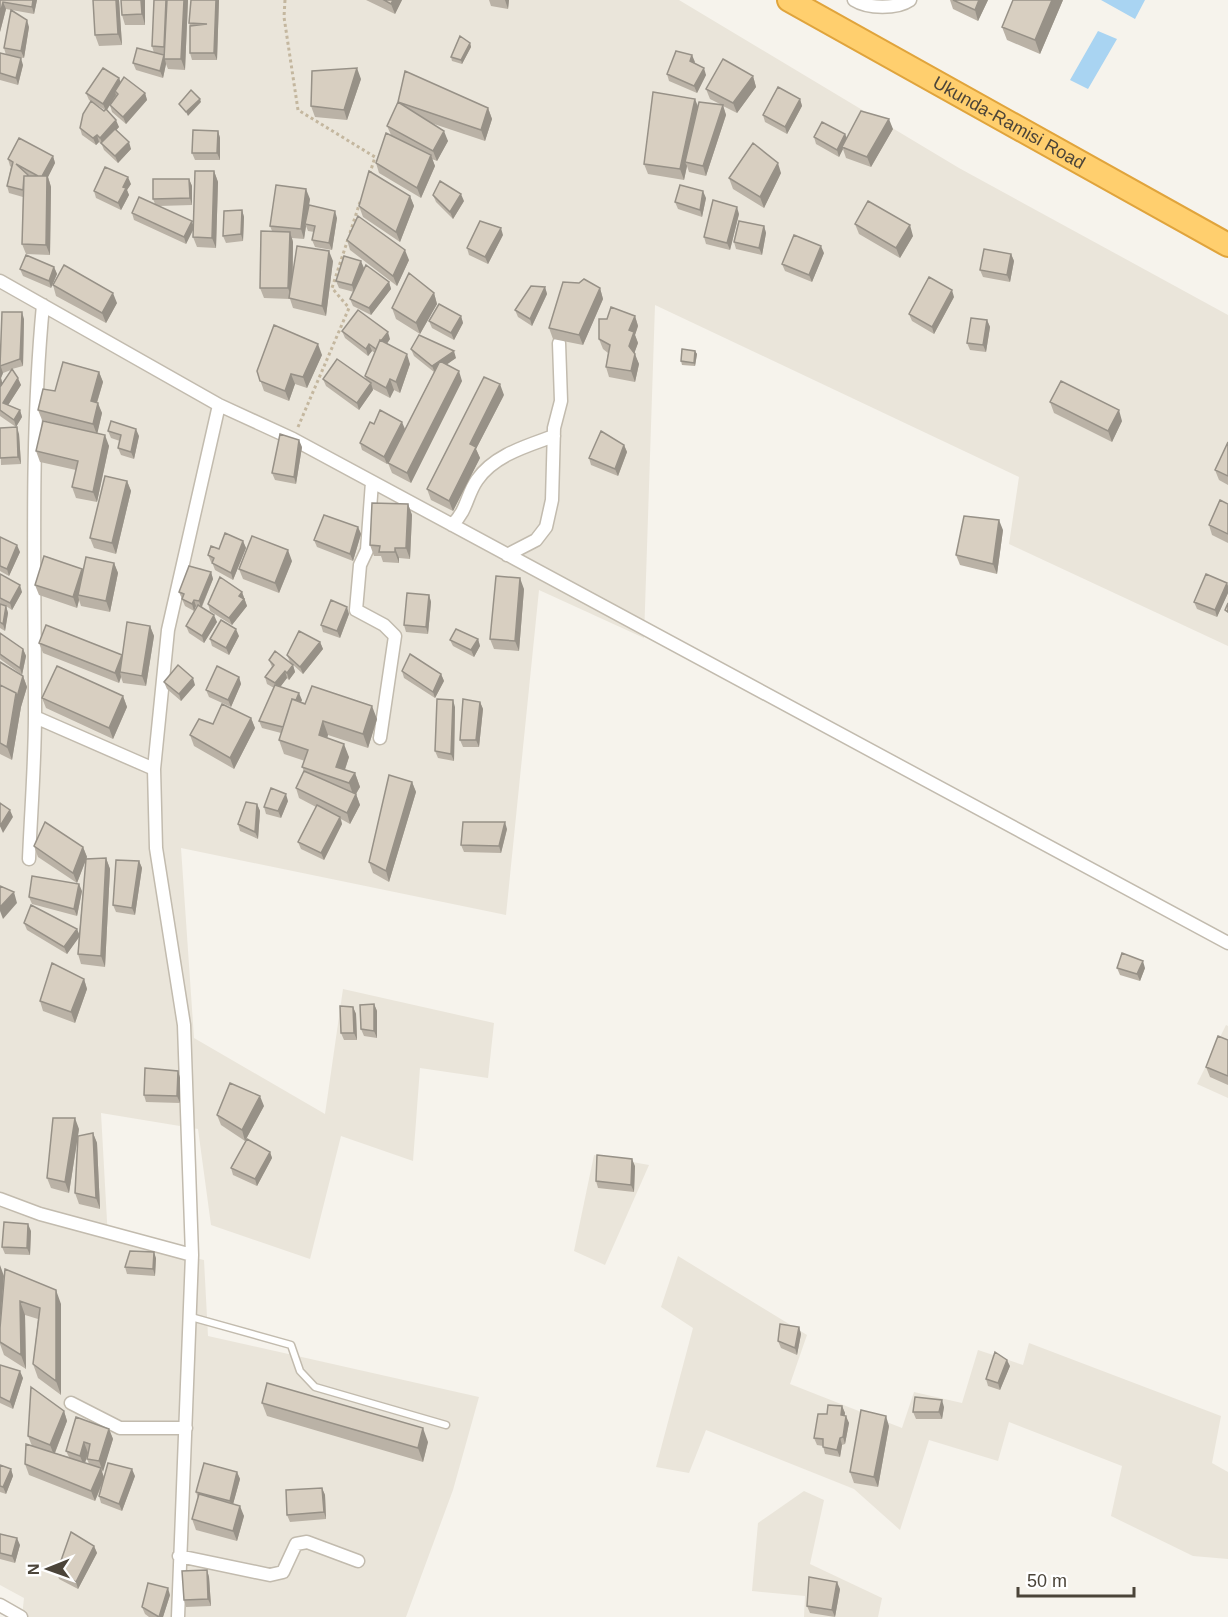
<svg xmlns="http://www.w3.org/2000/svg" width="1228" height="1617" font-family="Arial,sans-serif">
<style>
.residential{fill:#eae5da}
.water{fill:#a9d4f2}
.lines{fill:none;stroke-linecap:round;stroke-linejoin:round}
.lane-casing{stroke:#c2bbae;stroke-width:9}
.street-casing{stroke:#c2bbae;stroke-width:15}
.highway-casing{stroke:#e0a43c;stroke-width:26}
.path{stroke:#c4b79f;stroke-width:3;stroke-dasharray:3 3;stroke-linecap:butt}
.lane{stroke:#fff;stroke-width:6}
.street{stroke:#fff;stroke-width:12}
.highway{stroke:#ffcf6e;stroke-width:22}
.wall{fill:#bab2a6;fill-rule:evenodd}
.shaded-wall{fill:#979187}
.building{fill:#d8cfc1;stroke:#979187;stroke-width:1.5}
.labels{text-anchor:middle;stroke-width:4.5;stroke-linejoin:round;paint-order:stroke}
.street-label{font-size:18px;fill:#4b4439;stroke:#fff}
</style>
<rect width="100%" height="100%" fill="#f6f3ec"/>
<!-- residential -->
<path class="residential" d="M0,0H679L959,168L1228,315V646L1009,544L1019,477L655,305L644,638L539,590L506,915L181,848L194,1038L325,1114L343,989L494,1023L488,1078L420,1068L413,1161L341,1136L310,1259L211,1225L198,1129L101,1113L108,1239L204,1260L208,1336L479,1397L453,1490L406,1617H22L24,1598L0,1585Z
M1226,1025L1228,1026V1098L1197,1084Z
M594,1155L649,1165L605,1265L574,1251Z
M678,1256L807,1335L790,1384L902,1428L914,1392L962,1403L978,1350L1023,1365L1029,1343L1221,1416L1212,1463L1228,1472V1559L1193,1556L1111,1516L1122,1466L1009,1422L998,1461L929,1440L900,1530L854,1489L706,1430L689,1473L656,1467L693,1328L661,1307Z
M804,1491L824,1500L810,1564L882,1598L878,1617H804L805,1596L752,1591L758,1523Z"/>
<!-- water -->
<path class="water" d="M1101,0H1145L1135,19Z
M1098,31L1117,39L1088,89L1070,80Z"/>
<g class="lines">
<defs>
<path id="lane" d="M191,1317L291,1345L300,1371L315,1387L446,1425"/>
<path id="street" d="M854,0C868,9 897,9 910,0
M0,281L219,405L293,439L1228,943
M372,482L367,550L360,565L356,610L384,625L395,636L380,738
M452,525C468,509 466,496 477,480C494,455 527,446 554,436
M507,555L536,540L546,527L552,500L554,428L561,401L559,343
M35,717L154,769
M29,859C31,811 35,762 35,714C35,578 30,441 43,305
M0,1199L40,1214L192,1255
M71,1403L120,1428H186
M179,1556L270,1575L283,1572L296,1544L307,1542L358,1561
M0,1605L21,1617
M178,1617L192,1255L184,1025L156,848L154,769L168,630L219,405"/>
<g id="highway">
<path id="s1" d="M789,0L1228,245"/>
</g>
</defs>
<!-- lane casing -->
<use href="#lane" class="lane-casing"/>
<!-- street casing -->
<use href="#street" class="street-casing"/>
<!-- highway casing -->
<use href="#highway" class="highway-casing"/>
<!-- path -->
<path class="path" d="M285,0L284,17L298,110L375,157L370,173
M350,233L360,202
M298,427L349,308L332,288L348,239"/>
<!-- lane -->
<use href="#lane" class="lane"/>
<!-- street -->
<use href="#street" class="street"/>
<!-- highway -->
<use href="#highway" class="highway"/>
</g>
<!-- wall -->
<path class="wall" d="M0,0H37L34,14L6,9L0,32Z
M119,0L122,45L99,46L95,35Z
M145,0V25H125L122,15Z
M154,0H188L185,70L168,69L166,64L163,78L136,70L133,63L154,53L152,46Z
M219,0L217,60H192L190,53V26L189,23Z
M366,0H402L395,14Z
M489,0H509L508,9L491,6Z
M950,0H988L978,21L953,9Z
M1063,0L1040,54L1007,40L1002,27Z
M29,27L24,58L10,56L23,65L18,85L0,80V53L6,55L4,48Z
M470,43L471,47L462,64L452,61L451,57Z
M692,55L694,63L706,75L697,93L669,81L667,74Z
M753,76L756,87L737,113L723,106L726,115L706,176L689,172L687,166L684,180L648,174L644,164L698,106L720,104L710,99L706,89Z
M119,78L120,82L145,93L147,100L126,124L112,112L110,105L107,110L119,127L116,130L131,149L118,163L104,150L102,145L99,142L96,145L82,135L80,128L105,110L89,100L86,93Z
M361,79L347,120L315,117L311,106Z
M800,99L802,106L787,134L765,122L763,115Z
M398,102L488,108L492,119L485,141L431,123L448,141L437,161L432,159L435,166L421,198L379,173L376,163L391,135L387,126Z
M893,129L871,167L846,158L843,149L839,157L816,144L814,137L845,134L847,139Z
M218,131L220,138V160H195L192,153Z
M53,156L55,163L48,177L51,187L50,255L26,254L22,244L23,197L9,193L7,186L11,167L10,166L8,159Z
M214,171L218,182L216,248L197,247L193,237V230L186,244L134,220L132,213L155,204L153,199L189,179L192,186V205L159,206L193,225Z
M781,173L764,208L733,189L729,178Z
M131,184L127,190L129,195L121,210L96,198L94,191Z
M433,195L464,201L453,219L436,202Z
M410,196L414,206L400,242L363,217L359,206Z
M706,198L702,217L678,209L675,202Z
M310,199L308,209L337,218L332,250L315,247L312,240L314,232L308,231L306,226L304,239L292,238L293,242V275L333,261L326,316L293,308L290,299L264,298L260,288L272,231L270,226Z
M242,210L244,217L243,241L226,243L223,236Z
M739,214L730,250L706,244L704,237Z
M855,224L913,236L900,258L859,234Z
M764,226L766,233L762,255L736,249L734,242Z
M503,235L488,264L469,255L467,248Z
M347,240L409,260L397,286L350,250Z
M824,253L812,282L785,271L782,264Z
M1011,254L1014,261L1010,282L983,277L980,270Z
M54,267L57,274L51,288L23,276L20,269Z
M364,268L359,281L389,282L391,289L371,315L353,306L350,299L354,292L339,288L336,281Z
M53,285L117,303L106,323L56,296Z
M545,287L547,294L532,326L518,317L515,310Z
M600,288L603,299L583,345L553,339L549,328Z
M434,293L437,304L420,334L396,319L392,308Z
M954,297L934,334L912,321L909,314Z
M461,316L463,323L454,340L432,328L429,321Z
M635,316L638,326L635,335L638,343L634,353L639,364L635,382L609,377L606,367L608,353L603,349L599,339L607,319Z
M24,319L23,366L12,369L21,385L8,405L20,410L22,417L16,427L0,416V364ZM11,370L2,383L1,378L3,373Z
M987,320L990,327L986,352L970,350L967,343Z
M342,331L390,339L387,344L410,364L400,393L394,390L390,398L373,389V390L359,410L326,386L323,379H366L365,376L375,353L372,351L368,356L345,338Z
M411,349L456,358L446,364L462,381L411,483L392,473L388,463L434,372L414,356Z
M695,351L697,354L695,366L682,365L681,361Z
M322,355L307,388L295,384L289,401L264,391L257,371Z
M99,372L103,382L97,403L102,413L97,433L109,446L97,502L76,498L72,487L76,470L40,462L36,451L57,424L42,420L38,410L55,391Z
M504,395L476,449L480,458L453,511L431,500L427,489Z
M1050,402L1122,421L1112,442L1054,413Z
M374,424L405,429L387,464L362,450L360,443Z
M0,428L19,434L21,464L1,465Z
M108,431L139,436L134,459L121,455L118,448L120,441L111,438Z
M1228,442V485L1219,480L1215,470Z
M624,445L627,452L618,476L591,465L589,458Z
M302,447L296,484L275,480L272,473Z
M127,481L131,491L116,554L94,548L90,538Z
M408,504L412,515L410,559L399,558V563L383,562L381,556H374L370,545Z
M1228,504V543L1212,535L1209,525Z
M358,527L361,534L353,561L317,547L314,540Z
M1003,530L997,574L960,565L956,555Z
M0,537L20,552L9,576L0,571Z
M243,541L246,548L233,580L215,570L212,562H211L208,555L219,549Z
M292,561L279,593L243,579L239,569Z
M114,563L118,573L110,612L81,606L79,600L77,608L39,595L35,585L83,571Z
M211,572L213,579L202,607L217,622L204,643L189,633L186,626L197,607L196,606L194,611L185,606L179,592Z
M0,574L22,592L12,610L6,606L8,613L5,631L0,628Z
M1227,583L1228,586V593L1217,617L1197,609L1194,602Z
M524,589L519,651L494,649L490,639Z
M242,592L247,606L232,625L210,611L208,604Z
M429,595L431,602L428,634L406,632L404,625Z
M349,614L340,638L323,632L321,625Z
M150,626L154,636L146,686L123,683L121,677L119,683L43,653L39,643L122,655Z
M0,633L23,649L26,656L22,675L0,659Z
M239,636L229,655L212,646L210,639Z
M478,639L480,646L474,657L453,646L450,640Z
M320,642L323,649L303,674L290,662L287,655Z
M269,660L293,665L295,672L289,680L287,678L280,687L302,700L301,702L377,719L368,748L328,735L327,738L349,757L345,770L355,773L360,787L356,794L360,805L350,824L341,819L342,824L324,860L301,849L298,842L316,807L299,798L296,788L304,771L302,767L305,761L284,754L279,740L281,733L262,728L259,721L274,688L267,684L265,677L272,667Z
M0,662L23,676L27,687L21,707L12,760L0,754Z
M402,671L441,674L444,681L435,698L404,678Z
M239,677L241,684L231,707L209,697L206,690Z
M164,682L195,685L181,701L167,689Z
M123,696L127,707L113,739L46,708L42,698Z
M480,702L483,709L479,747H463L460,740Z
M455,707L454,761L438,758L435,751Z
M251,718L255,728L234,769L194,746L190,735L213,724Z
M412,782L416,792L389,882L373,873L369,862Z
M288,801L281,818L266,814L264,807Z
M257,804L260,811L258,839L240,831L238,824Z
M507,829L501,853L464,852L461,845Z
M34,846L83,847L87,857L86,859L106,858L110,869L105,967L81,964L78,954L79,936L67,954L27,930L24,923L77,929L79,935L86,860L77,883L38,857Z
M139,861L142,868L135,915L116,912L113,905Z
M82,891L77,916L32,904L29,897Z
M1117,968H1145L1140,981L1120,975Z
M84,979L87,989L75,1023L43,1011L40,1001Z
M374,1004L377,1011V1038L364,1036L361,1029Z
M353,1007L356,1014L357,1040H344L341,1033Z
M1228,1040V1085L1210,1077L1206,1067Z
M178,1071L180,1078V1103L146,1102L144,1095Z
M264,1106L245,1141L221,1125L217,1115Z
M79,1129L69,1193L51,1188L47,1178Z
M93,1133L97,1143L100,1209L79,1204L75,1193Z
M270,1152L272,1158L257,1186L233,1175L231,1168Z
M635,1166L634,1192L598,1188L596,1181Z
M31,1231L30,1255L5,1254L2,1247Z
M156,1258L155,1276L127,1274L125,1267Z
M4,1276L61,1304V1395L38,1378L33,1364L38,1319L25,1315L26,1369L4,1355L0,1344V1328Z
M799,1327L801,1334L797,1355L781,1348L778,1341Z
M0,1365L23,1378L13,1409L0,1403Z
M1010,1366L1000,1390L988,1386L986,1379Z
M262,1403L428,1442L423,1462L267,1416Z
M842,1406L845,1413L844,1415L849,1423L845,1444L842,1445L840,1457L825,1454L823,1446L817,1445L814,1438L827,1414Z
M944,1407L942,1419H916L913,1412Z
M64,1411L67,1421L55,1453L69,1457L66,1451L109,1429L113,1439L102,1472L104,1477L135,1476L122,1511L101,1503L99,1496L102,1485L95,1501L29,1475L25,1464L32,1446L28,1436ZM88,1453L87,1459L89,1464L85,1463Z
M889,1426L878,1487L854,1483L850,1472Z
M0,1465L11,1469L13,1476L6,1494L0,1492Z
M237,1472L240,1479L233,1504L244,1516L237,1541L196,1530L192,1519L198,1498L196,1492Z
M322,1488L325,1495L326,1519L290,1522L287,1515Z
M0,1534L20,1545L15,1563L0,1559Z
M94,1546L97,1553L78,1589L59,1579L57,1572Z
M207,1570L209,1577L211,1606L186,1607L184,1600Z
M840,1589L835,1617L810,1613L807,1606Z
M170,1595L163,1617H149L145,1614L142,1607Z"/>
<!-- shaded-wall -->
<path class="shaded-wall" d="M33,0H37L34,14L32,7Z
M116,0H119L122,45L118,34Z
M141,0H145V25L142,14Z
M166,0H168L166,54L164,47Z
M184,0H188L185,70L181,59Z
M216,0H219L217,60L214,53Z
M393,0H402L395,14L391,4Z
M505,0H509L508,9Z
M979,0H988L978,21L975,10Z
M1052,0H1063L1040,54L1035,40Z
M3,2L6,9L0,32V14Z
M27,20L29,27L24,58L21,51Z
M470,43L471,47L462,64L461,60Z
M164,55L166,64L163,78L160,71Z
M692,55L695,62L692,68L690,61Z
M21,58L23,65L18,85L16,78Z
M357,68L361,79L347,120L344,110Z
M704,68L706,75L697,93L694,86Z
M753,76L756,87L737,113L733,103Z
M119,78L122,85L115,91L116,95L106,111L103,104Z
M145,93L147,100L126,124L123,117Z
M200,99L201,102L188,116L186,112Z
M695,99L699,109L685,162L687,166L684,180L680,169Z
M800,99L802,106L787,134L785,127Z
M723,105L726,115L706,176L703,166Z
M488,108L492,119L485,141L481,130Z
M889,119L893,129L871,167L867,157Z
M116,120L119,127L103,145L100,138Z
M218,131L220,138V160L217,153Z
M444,131L448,141L437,161L433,151Z
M845,134L848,141L842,147L843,149L839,157L837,150Z
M97,135L99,142L96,145L93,138Z
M129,142L131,149L118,163L115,156Z
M431,155L435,166L421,198L417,188Z
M53,156L55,163L48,177L51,187L50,255L46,245L41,178Z
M778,163L781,173L764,208L760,197Z
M214,171L218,182L216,248L212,238Z
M128,177L131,184L127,190L129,195L121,210L118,203L123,187Z
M189,179L192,186V205L190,198Z
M306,189L310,199L306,224H305L306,226L304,239L301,229Z
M703,191L706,198L702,217L700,210Z
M461,194L464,201L453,219L450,212Z
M410,196L414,206L400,242L396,232Z
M737,207L739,214L730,250L727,243Z
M242,210L244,217L243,241L241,234Z
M335,211L337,218L332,250L329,243Z
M192,221L194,228L186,244L184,237Z
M910,225L913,236L900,258L896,248Z
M764,226L766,233L762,255L759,248Z
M501,228L503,235L488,264L485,257Z
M290,232L293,242L292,299L288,288Z
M821,246L824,253L812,282L809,275Z
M405,250L409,260L397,286L393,276Z
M329,251L333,261L326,316L322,306Z
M1011,254L1014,261L1010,282L1007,275Z
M361,261L364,268L354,292L352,285Z
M54,267L57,274L51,288L49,281Z
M389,282L391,289L371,315L369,308Z
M545,287L547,294L532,326L530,319Z
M600,288L603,299L583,345L579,335Z
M952,290L954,297L934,334L932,327Z
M113,293L117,303L106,323L102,313Z
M434,293L437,304L420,334L416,323Z
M22,312L24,319L23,366L20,359Z
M461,316L463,323L454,340L451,333Z
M635,316L638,326L635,335L638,343L633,357L629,346V330Z
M987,320L990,327L986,352L983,345Z
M388,332L390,339L378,356L376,349Z
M318,344L322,355L307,388L303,377Z
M369,344L372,351L368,356L366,349Z
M454,351L456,358L435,373L432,366Z
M695,351L697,354L695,366L694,363Z
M407,354L410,364L400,393L396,382Z
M635,354L639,364L635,382L631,371Z
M0,364L3,373L1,378L3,386L0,391Z
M459,371L462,381L411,483L407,473Z
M99,372L103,382L94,412L91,401Z
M291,374L295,384L289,401L285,391Z
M18,378L21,385L5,410L3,403Z
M390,379L394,390L390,398L386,388Z
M371,383L373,390L359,410L357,403Z
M500,384L504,395L476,449L480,458L453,511L449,501L470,444Z
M98,403L102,413L97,435L93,424Z
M20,410L22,417L16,427L14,420Z
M1119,410L1122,421L1112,442L1108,431Z
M402,422L405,429L387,464L384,457Z
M17,427L19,434L21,464L18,457Z
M136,429L139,436L134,459L131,452Z
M105,435L109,446L97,502L93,492Z
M299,440L302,447L296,484L294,477Z
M624,445L627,452L618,476L615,469Z
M127,481L131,491L116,554L112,543Z
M408,504L412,515L410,559L406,548Z
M999,520L1003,530L997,574L993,564Z
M358,527L361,534L353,561L350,554Z
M243,541L246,548L233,580L231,573Z
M17,545L20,552L9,576L7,569Z
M395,548L399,558V563L395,552Z
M288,550L292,561L279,593L275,583Z
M114,563L118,573L110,612L106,601Z
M82,569L86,579L78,595L79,600L77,608L73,597Z
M211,572L213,579L201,608L199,601Z
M520,578L524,589L519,651L515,641Z
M1227,583L1228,586V593L1217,617L1215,610Z
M20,585L22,592L12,610L10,603Z
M242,592L247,606L232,625L229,618L239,596Z
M429,595L431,602L428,634L426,627Z
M194,600L196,606L194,611L192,604Z
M6,606L8,613L5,631L3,624Z
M347,607L349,614L340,638L337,631Z
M214,615L217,622L204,643L202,636Z
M150,626L154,636L146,686L142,676Z
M236,629L239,636L229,655L226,648Z
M478,639L480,646L474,657L471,650Z
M320,642L323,649L303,674L300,667Z
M23,649L26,656L22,675L20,668Z
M122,655L120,672L121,677L119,683L115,673Z
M293,665L295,672L289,680L287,673Z
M285,671L287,678L278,690L275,683Z
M441,674L444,681L435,698L433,692Z
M23,676L27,687L21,707L12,760L7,747L16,693Z
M239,677L241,684L231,707L228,700Z
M193,678L195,685L181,701L179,694Z
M299,693L302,700L285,734L283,727Z
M123,696L127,707L113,739L109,728Z
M453,700L455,707L454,761L451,754Z
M480,702L483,709L479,747L476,740Z
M372,706L377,719L368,748L363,734Z
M251,718L255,728L234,769L230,758Z
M323,721L328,735L324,749L319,735Z
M344,744L349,757L341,781L336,767Z
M355,773L360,787L354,797L349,783Z
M412,782L416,792L389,882L386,871Z
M286,794L288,801L281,818L278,811Z
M356,794L360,805L350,824L347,813Z
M257,804L260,811L258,839L255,832Z
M10,810L13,817L3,833L0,826Z
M340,817L342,824L324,860L321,853Z
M505,822L507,829L501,853L499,846Z
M83,847L87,857L77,883L73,873Z
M106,858L110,869L105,967L101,956Z
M139,861L142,868L135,915L132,908Z
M79,884L82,891L77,916L74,909Z
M14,892L17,903L3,919L0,911V907Z
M77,929L80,936L67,954L64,947Z
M1143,961L1145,968L1140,981L1137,974Z
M84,979L87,989L75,1023L71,1012Z
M374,1004L377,1011V1038L374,1031Z
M353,1007L356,1014L357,1040L354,1033Z
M178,1071L180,1078V1103L177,1096Z
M260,1096L264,1106L245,1141L242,1130Z
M75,1118L79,1129L69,1193L65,1182Z
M93,1133L97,1143L100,1209L96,1198Z
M270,1152L272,1158L257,1186L255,1179Z
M632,1159L635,1166L634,1192L631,1185Z
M28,1224L31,1231L30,1255L27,1248Z
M154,1252L156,1258L155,1276L153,1269Z
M0,1265L4,1276L0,1326Z
M56,1290L61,1304V1395L56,1381Z
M20,1301L25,1315L26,1369L21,1355Z
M799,1327L801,1334L797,1355L795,1348Z
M1007,1360L1010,1366L1000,1390L998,1383Z
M20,1371L23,1378L13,1409L10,1402Z
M942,1400L944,1407L942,1419L939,1412Z
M842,1406L845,1413L844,1422L841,1415Z
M64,1411L67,1421L54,1455L50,1445Z
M846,1416L849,1423L845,1444L843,1437Z
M886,1416L889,1426L878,1487L874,1477Z
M423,1428L428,1442L423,1462L418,1448Z
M109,1429L113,1439L103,1472L99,1461Z
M840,1438L842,1445L840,1457L837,1450Z
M84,1442L88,1453L84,1466L80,1456Z
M101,1468L104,1478L95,1501L91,1491Z
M11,1469L13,1476L6,1494L3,1487Z
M132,1469L135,1476L122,1511L119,1504Z
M237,1472L240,1479L232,1508L230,1501Z
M322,1488L325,1495L326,1519L324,1512Z
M240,1506L244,1516L237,1541L233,1531Z
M17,1538L20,1545L15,1563L12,1556Z
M94,1546L97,1553L78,1589L76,1582Z
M207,1570L209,1577L211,1606L208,1599Z
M837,1582L840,1589L835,1617L832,1610Z
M168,1588L170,1595L163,1617H159Z"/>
<!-- building -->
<path class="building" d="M0,0H33L32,7L3,2L0,14Z
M93,0H116L118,34L95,35Z
M121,0H141L142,14L122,15Z
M154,0H166L164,47L152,46Z
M167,0H184L181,59H164Z
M191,0H216L214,53H190V26L207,24L189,23Z
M384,0H393L391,4Z
M953,0H979L975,10Z
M1013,0H1052L1035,40L1002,27Z
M11,10L27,20L21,51L4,48Z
M460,36L470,43L461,60L451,57Z
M137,48L164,55L160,71L133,63Z
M676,51L692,55L690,61L704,68L694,86L667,74Z
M0,53L21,58L16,78L0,73Z
M723,59L753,76L733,103L706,89Z
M103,68L119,78L103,104L86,93Z
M357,68L344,110L311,106L312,71Z
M405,71L488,108L481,130L398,102Z
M124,77L145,93L123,117L110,105L118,94L115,91Z
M778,87L800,99L785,127L763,115Z
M191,90L200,99L186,112L179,104Z
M653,92L695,99L680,169L644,164Z
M91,101L104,111L106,109L116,120L100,138L97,135L93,138L80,128L83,114Z
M398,102L444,131L433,151L387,126Z
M699,102L723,105L703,166L685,162Z
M861,111L889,119L867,157L842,147Z
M822,122L845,134L837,150L814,137Z
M115,129L129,142L115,156L101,143Z
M193,130L218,131L217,153H192Z
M386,133L431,155L417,188L376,163Z
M19,138L53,156L42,176H38L16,164L28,175V176H24L23,190L7,186L13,162L8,159Z
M753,143L778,163L760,197L729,178Z
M105,167L128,177L123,187L126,188L118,203L94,191Z
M195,171H214L212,238L193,237Z
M369,171L410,196L396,232L359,206Z
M24,176H47L46,245L22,244Z
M153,179H189L190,198L153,199Z
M440,181L461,194L450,212L433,195Z
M276,185L306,189L301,229L270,226Z
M680,185L703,191L700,210L675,202Z
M139,197L192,221L184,237L132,213Z
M713,200L737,207L727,243L704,237Z
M868,201L910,225L896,248L855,224Z
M309,205L335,211L329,243L312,240L315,226L305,224Z
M242,210L241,234L223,236L224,211Z
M358,216L405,250L393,276L347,240Z
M480,221L501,228L485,257L467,248Z
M739,221L764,226L759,248L734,242Z
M261,231L290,232L288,288H260Z
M794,235L821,246L809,275L782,264Z
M297,246L329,251L322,306L289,298Z
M984,249L1011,254L1007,275L980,270Z
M26,255L54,267L49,281L20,269Z
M344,256L361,261L352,285L336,281Z
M64,265L113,293L102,313L53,285Z
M366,265L389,282L369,308L350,299Z
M409,273L434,293L416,323L392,308Z
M929,277L952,290L932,327L909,314Z
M584,279L600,288L579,335L549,328L563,282L579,283Z
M531,286L545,287L530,319L515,310Z
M439,304L461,316L451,333L429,321Z
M611,307L635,316L629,330L634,332L629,346L635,354L631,371L606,367L610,345L599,339V319H607Z
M358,310L388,332L381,341L380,340L376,349L369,344L366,349L342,331Z
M2,312H22L20,359L0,366Z
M971,318L987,320L983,345L967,343Z
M274,325L318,344L303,377L291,374L285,391L260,381L257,371Z
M419,335L454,351L432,366L411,349Z
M380,340L407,354L396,382L390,379L386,388L365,376Z
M682,349L695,351L694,363L681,361Z
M337,359L371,383L357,403L323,379Z
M440,361L459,371L407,473L388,463Z
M63,362L99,372L91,401L98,403L93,424L38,410L43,389L55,391Z
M12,369L18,378L3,403L20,410L14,420L0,410V387Z
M484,377L500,384L470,444L476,447L449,501L427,489Z
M1061,381L1119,410L1108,431L1050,402Z
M380,410L402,422L384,457L360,443L370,422L374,424Z
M43,421L105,435L93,492L72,487L78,461L36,451Z
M111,421L136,429L131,452L118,448L121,435L108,431Z
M17,427L18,457L0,458V428Z
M601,431L624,445L615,469L589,458Z
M280,434L299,440L294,477L272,473Z
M1228,442V476L1215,470Z
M105,476L127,481L112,543L90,538Z
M1220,500L1228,504V534L1209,525Z
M372,503L408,504L406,548H395V552H379L380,546L370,545Z
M324,515L358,527L350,554L314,540Z
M964,516L999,520L993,564L956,555Z
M225,533L243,541L231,573L212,563L214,558L208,555L211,546L219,549Z
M252,536L288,550L275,583L239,569Z
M0,537L17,545L7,569L0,566Z
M44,556L82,569L73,597L35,585Z
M86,557L114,563L106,601L78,595Z
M189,566L211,572L199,601L194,600L192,604L182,599L184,594L179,592Z
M0,574L20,585L10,603L0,598Z
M1206,574L1227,583L1215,610L1194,602Z
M496,576L520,578L515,641L490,639Z
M220,577L242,592L239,596L244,599L229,618L208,604Z
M407,593L429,595L426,627L404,625Z
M331,600L347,607L337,631L321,625Z
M1228,603V612L1225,610Z
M0,604L6,606L3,624L0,622Z
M198,605L214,615L202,636L186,626Z
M221,620L236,629L226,648L210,639Z
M127,622L150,626L142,676L120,672Z
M46,625L122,655L115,673L39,643Z
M456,629L478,639L471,650L450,640Z
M299,631L320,642L300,667L287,655Z
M0,633L23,649L20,668L0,654Z
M275,651L293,665L287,673L285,671L275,683L265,677L274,665L269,660Z
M410,654L441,674L433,692L402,671Z
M0,662L23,676L17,697L16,693L0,685Z
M178,665L193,678L179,694L164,682Z
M57,666L123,696L109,728L42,698Z
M217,666L239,677L228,700L206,690Z
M0,685L16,693L7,747L0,743Z
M275,685L299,693L296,700L292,699L283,727L259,721Z
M312,686L372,706L363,734L323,721L319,735L344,744L336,767L355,773L349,783L302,767L308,750L279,740L292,699L305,704Z
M437,699L453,700L451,754L435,751Z
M463,699L480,702L476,740H460Z
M222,704L251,718L230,758L190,735L199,719L213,724Z
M304,771L356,794L347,813L296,788Z
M389,775L412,782L386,871L369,862Z
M271,788L286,794L278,811L264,807Z
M246,802L257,804L255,832L238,824Z
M0,803L10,810L0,826Z
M317,805L340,817L321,853L298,842Z
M45,822L83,847L73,873L34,846Z
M463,822H505L499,846L461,845Z
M106,858L101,956L78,954L86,859Z
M116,860L139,861L132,908L113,905Z
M32,876L79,884L74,909L29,897Z
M0,886L14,892L0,907Z
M31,905L77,929L64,947L24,923Z
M1122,953L1143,961L1137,974L1117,968Z
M52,963L84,979L71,1012L40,1001Z
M374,1004V1031L361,1029L360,1005Z
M340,1006L353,1007L354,1033H341Z
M1218,1036L1228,1040V1076L1206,1067Z
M145,1068L178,1071L177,1096L144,1095Z
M230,1083L260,1096L242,1130L217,1115Z
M53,1118H75L65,1182L47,1178Z
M93,1133L96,1198L75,1193L78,1136Z
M247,1139L270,1152L255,1179L231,1168Z
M597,1155L632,1159L631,1185L596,1181Z
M4,1222L28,1224L27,1248L2,1247Z
M130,1251L154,1252L153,1269L125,1267Z
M5,1269L56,1290V1381L33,1364L40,1308L20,1301L21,1355L0,1342V1328Z
M780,1324L799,1327L795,1348L778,1341Z
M995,1352L1007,1360L998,1383L986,1379Z
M0,1365L20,1371L10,1402L0,1397Z
M267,1383L423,1428L418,1448L262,1403Z
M31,1387L64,1411L50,1445L28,1436Z
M915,1397L942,1400L939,1412H913Z
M828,1405L842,1406L841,1415L846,1416L843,1437L840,1438L837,1450L823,1447V1439L814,1438L818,1414H827Z
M861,1410L886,1416L874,1477L850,1472Z
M76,1417L109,1429L99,1461L87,1459L90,1444L84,1442L80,1456L66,1451Z
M26,1444L101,1468L91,1491L25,1464Z
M108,1463L132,1469L119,1504L99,1496Z
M204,1463L237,1472L230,1501L196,1492Z
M0,1465L11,1469L3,1487L0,1486Z
M322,1488L324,1512L287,1515L286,1490Z
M199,1494L240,1506L233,1531L192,1519Z
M71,1532L94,1546L76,1582L57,1572Z
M0,1534L17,1538L12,1556L0,1553Z
M207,1570L208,1599L184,1600L182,1571Z
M809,1577L837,1582L832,1610L807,1606Z
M148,1583L168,1588L159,1617L142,1607Z"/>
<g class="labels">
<!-- street labels -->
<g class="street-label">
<text dy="6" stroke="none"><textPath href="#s1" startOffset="252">Ukunda-Ramisi Road</textPath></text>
</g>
</g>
<!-- north arrow -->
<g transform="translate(48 1569) rotate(269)" stroke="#ffffff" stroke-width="4.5" paint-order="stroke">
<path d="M0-4.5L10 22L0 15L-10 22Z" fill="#4b4439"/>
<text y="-9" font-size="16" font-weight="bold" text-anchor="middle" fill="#4b4439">N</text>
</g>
<!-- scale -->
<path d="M1018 1587v9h116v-9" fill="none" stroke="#4b4439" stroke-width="3"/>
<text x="1027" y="1587" font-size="18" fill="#4b4439" stroke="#ffffff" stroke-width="4.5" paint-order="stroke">50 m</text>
</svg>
